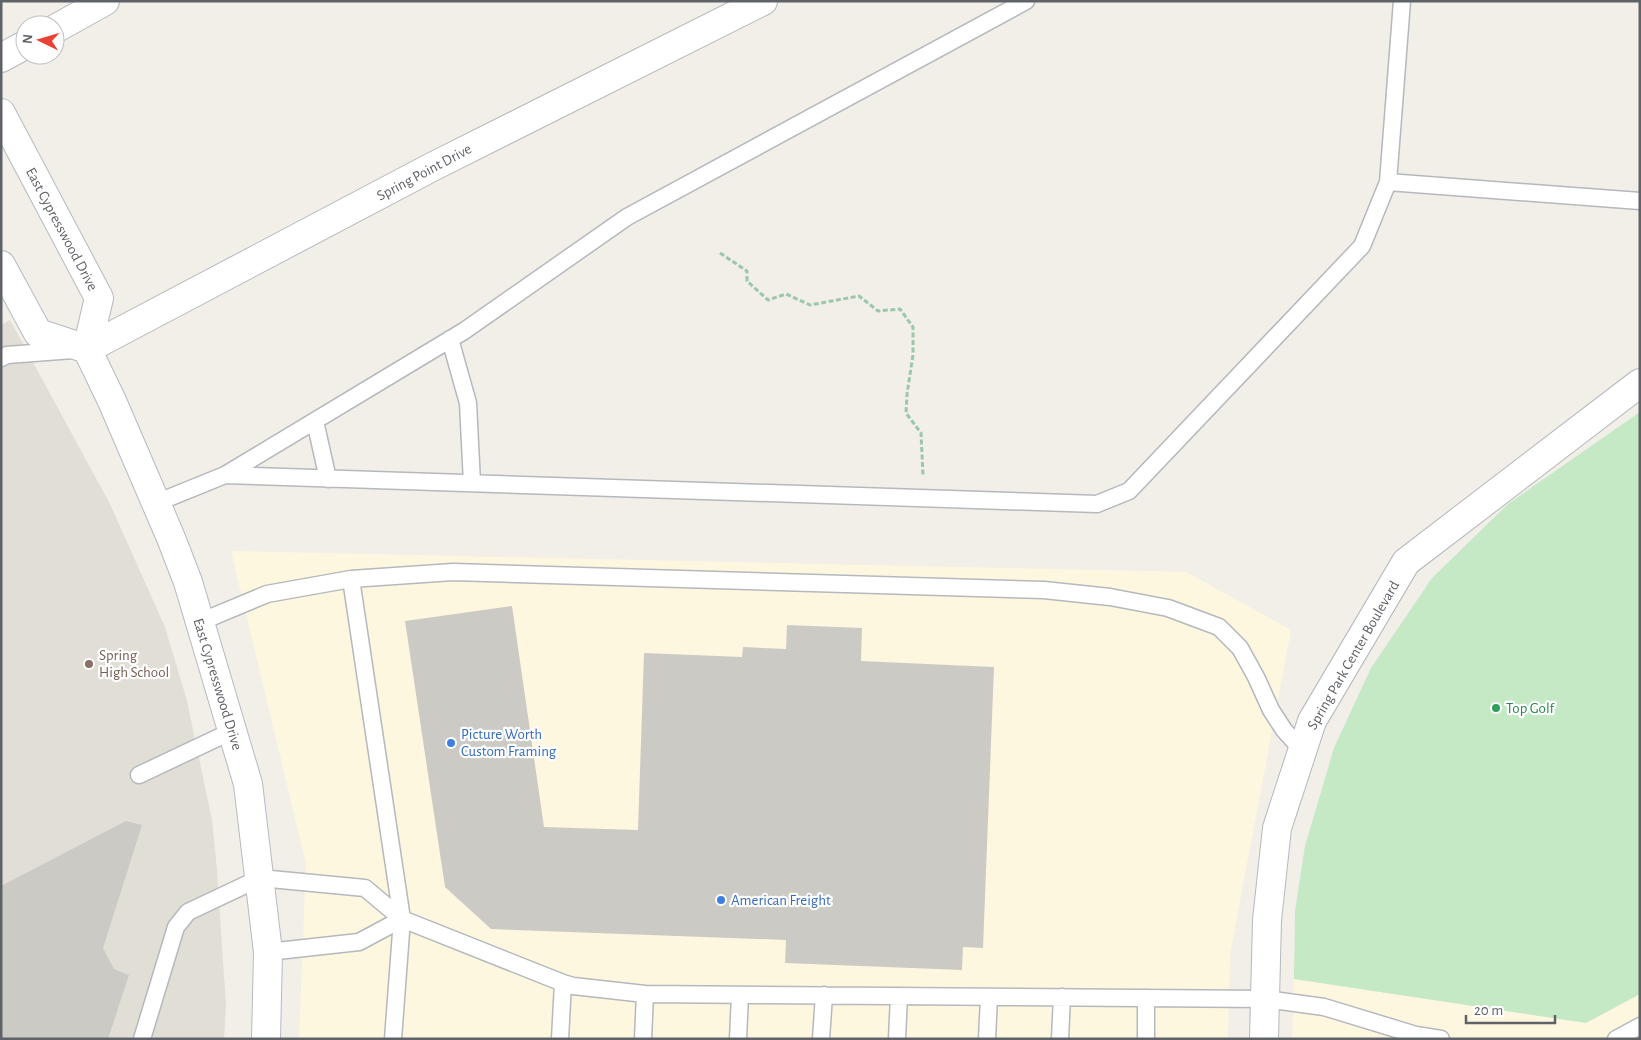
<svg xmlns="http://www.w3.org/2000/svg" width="1641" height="1040" font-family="'Alegreya Sans',sans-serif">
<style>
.commercial{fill:#fef7e0}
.education{fill:#e1ded6}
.garden{fill:#c5e8c5}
.building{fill:#cccac5}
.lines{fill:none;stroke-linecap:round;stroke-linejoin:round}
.service-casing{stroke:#b5b8bc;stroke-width:19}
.minor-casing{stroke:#b5b8bc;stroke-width:30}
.secondary-casing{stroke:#b6babf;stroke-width:30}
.path{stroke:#9cc7a9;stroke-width:3;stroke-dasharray:5 2.5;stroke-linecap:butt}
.service{stroke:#fff;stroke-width:16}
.minor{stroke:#fff;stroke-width:28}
.secondary{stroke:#fff;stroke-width:28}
.education-dot{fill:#8d6e63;stroke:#fff;stroke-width:2}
.leisure-dot{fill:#2e9e5b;stroke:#fff;stroke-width:2}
.shop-dot{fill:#3f7fe0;stroke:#fff;stroke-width:2}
.labels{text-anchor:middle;stroke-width:4.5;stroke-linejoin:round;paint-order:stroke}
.street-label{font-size:15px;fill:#5f6368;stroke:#fff}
.education-label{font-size:15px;fill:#785e54;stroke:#fff;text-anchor:start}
.leisure-label{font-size:15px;fill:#27864d;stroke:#fff;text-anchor:start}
.shop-label{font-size:15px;fill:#366cbe;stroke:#fff;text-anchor:start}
</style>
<rect width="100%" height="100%" fill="#f1efe8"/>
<!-- commercial -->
<path class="commercial" d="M231,551L1186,572L1291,630L1230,954L1228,1039H299L306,864Z
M1294,979L1586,1023L1640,994V1039H1292Z"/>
<!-- education -->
<path class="education" d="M10,320L110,504L165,627L187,701L212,820L217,870L226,1006L224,1039H1V325Z"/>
<!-- garden -->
<path class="garden" d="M1640,412V994L1586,1023L1294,979L1295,911L1305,846L1334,748L1371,668L1432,578L1508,504Z"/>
<!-- building -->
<path class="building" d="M512,606L544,827L638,830L644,653L742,657L743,647L786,649L787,625L862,628L861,661L994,667L983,948L963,947L962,970L785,963L786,940L491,929L445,887L405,621Z
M126,821L142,825L103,948L114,969L129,975L108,1039H1V886Z"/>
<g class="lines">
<defs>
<path id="service" d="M1388,182L1640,201
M450,339L468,403L472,483
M1,358L7,355L73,350
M315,421L328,479
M225,475L1097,504L1129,491L1362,246L1388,182L1402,1
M156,503L225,475L464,331L627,217L1026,1
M351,579L453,572L1044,590L1110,597L1168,608L1219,627L1240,648L1256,677L1271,710L1284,730L1302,750
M200,622L267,594L351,579L402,919L393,1039
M139,775L232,731
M268,952L359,942L402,919
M1146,998V1039
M142,1039L176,927L188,912L260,878L365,888L402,919L563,983L573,986L645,994L1266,999L1324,1007L1416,1035L1441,1039
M560,1039L563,983
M643,1039L645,994
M738,1039L740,995
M821,1039L824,995
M897,1039L899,996
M987,1039L989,997
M1060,1039L1062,997
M1616,1039L1640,1026"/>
<path id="minor" d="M55,29L105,1
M1,58L25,45
M87,349L432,167L763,1
M1264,1039L1267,920L1277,828L1312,721L1406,562L1640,383"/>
<path id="secondary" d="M1,113L99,298L87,349L112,401L171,538L188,582L248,784L268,952L266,1039
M1,265L38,333L87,349"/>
</defs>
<!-- service casing -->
<use href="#service" class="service-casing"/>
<!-- minor casing -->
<use href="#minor" class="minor-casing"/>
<!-- secondary casing -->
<use href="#secondary" class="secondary-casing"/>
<!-- path -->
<path class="path" d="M720,253L747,271V281L768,300L786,294L810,305L859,296L878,311L900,309L913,327V355L907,394L906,413L921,433L923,475"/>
<!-- service -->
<use href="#service" class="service"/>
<!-- minor -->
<use href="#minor" class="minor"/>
<!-- secondary -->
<use href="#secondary" class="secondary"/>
</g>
<!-- markers -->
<circle class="education-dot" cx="89" cy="664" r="5"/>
<circle class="leisure-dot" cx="1496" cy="708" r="5"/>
<g class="shop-dot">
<circle cx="451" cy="743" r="5"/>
<circle cx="721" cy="900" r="5"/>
</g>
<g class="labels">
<!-- street labels -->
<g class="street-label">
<text transform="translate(424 172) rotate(-28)" y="5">Spring Point Drive</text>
<text transform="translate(62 229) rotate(62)" y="5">East Cypresswood Drive</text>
<text transform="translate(1353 655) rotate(-60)" y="5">Spring Park Center Boulevard</text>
<text transform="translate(218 684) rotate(73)" y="5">East Cypresswood Drive</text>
</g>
<!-- education labels -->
<g class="education-label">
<text x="99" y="660">Spring<tspan x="99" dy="17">High School</tspan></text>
</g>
<!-- leisure labels -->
<g class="leisure-label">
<text x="1506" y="713">Top Golf</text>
</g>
<!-- shop labels -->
<g class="shop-label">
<text x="461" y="739">Picture Worth<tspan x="461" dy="17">Custom Framing</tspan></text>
<text x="731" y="905">American Freight</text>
</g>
</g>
<!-- border -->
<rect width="1641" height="1040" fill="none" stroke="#5f6368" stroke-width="5"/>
<!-- north arrow -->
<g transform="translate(40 40) rotate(275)"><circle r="24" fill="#ffffff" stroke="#bfc1c3"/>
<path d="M0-4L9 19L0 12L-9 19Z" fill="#ea4335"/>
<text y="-8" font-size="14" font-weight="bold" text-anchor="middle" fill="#5f6368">N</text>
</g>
<!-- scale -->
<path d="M1466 1015v8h89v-8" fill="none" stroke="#5f6368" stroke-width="2.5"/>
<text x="1474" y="1015" font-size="15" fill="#5f6368" stroke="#ffffff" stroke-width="4" paint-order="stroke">20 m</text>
</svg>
